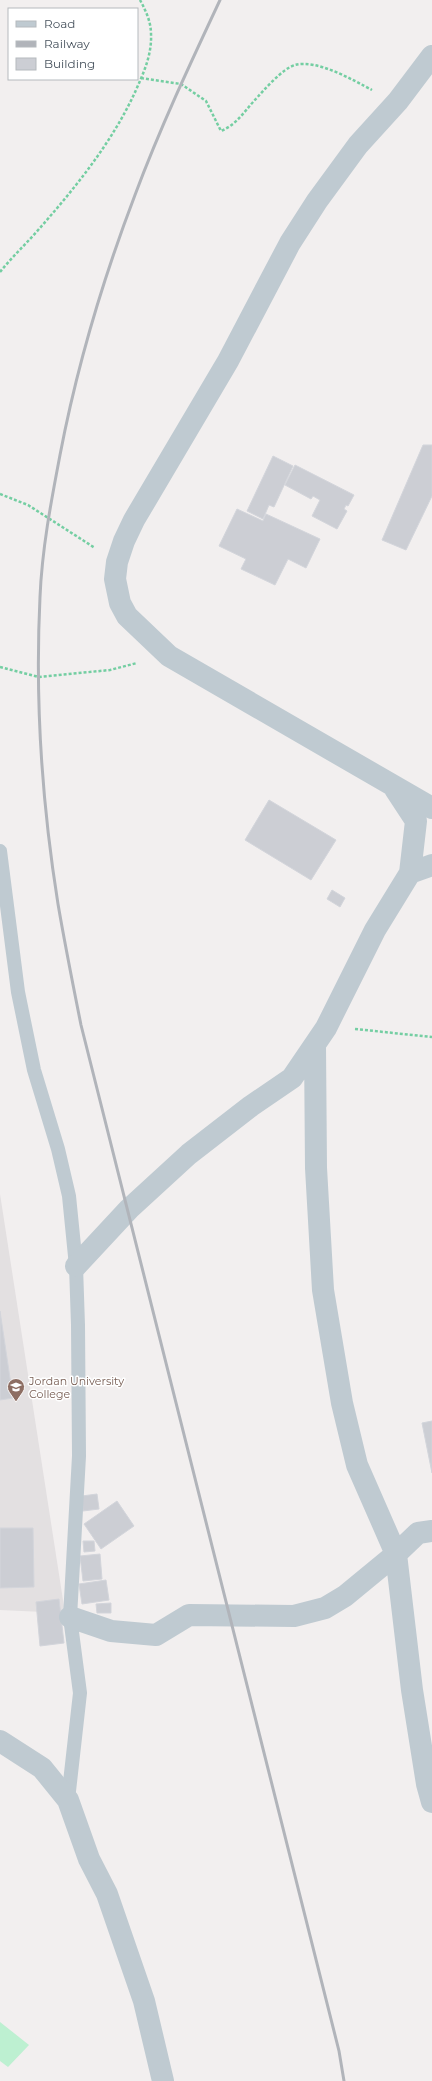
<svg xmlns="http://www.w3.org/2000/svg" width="432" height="2081" font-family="Montserrat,sans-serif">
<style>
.education{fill:#e3e0e1}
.green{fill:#bdf0d1}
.building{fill:#ccced4;stroke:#d3d5db}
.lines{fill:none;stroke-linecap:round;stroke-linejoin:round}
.path{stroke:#74cea2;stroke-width:2.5;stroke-dasharray:3 2;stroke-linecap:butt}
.service{stroke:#bfcad1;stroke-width:14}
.minor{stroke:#bfcad1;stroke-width:22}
.rail{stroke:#b1b4ba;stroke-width:3}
.labels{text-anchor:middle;stroke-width:3;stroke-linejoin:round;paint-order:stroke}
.education-label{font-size:11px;fill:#785e54;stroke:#fff;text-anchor:start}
</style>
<rect width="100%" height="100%" fill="#f2efef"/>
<!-- education -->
<path class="education" d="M0,1194L65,1613L0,1610Z"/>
<!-- green -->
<path class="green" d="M0,2022L29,2045L8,2067L0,2061Z"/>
<!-- building -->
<path class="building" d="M423,445H432V496L406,550L382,540Z
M273,456L293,466L274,507L269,505L263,519L247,511Z
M295,465L354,495L348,506L346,505L344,509L347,511L337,529L312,516L320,500L313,496L311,499L285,485Z
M237,509L263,521L266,514L320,539L306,568L288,559L275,585L241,569L246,559L219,546Z
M269,800L336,840L311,880L245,840Z
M332,890L345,898L340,907L327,899Z
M0,1311L13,1398L0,1400Z
M432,1421V1473L422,1423Z
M97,1494L99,1509L83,1511L82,1496Z
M117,1501L134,1526L101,1549L84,1524Z
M0,1528H33L34,1587L0,1588Z
M83,1541H94L95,1551L84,1552Z
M100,1554L102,1579L83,1581L80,1556Z
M106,1580L109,1600L82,1604L79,1584Z
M59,1599L64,1643L40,1646L36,1602Z
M111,1603V1613H97L96,1604Z"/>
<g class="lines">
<!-- path -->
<path class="path" d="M141,78L181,84L206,101L221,131C237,124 243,113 254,101C263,91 283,68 295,65C317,59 353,80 372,90
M0,272C12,257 26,244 39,229C76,187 113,141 136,90C144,72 152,54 151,34C151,22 146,11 140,0
M0,494L28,505L95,548
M0,667L39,677L110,670L137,663
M355,1029L432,1037"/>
<!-- service -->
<path class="service" d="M0,851L18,992L34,1070L58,1149L69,1196L76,1266L78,1325L79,1456L70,1617L80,1693L68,1800"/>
<!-- minor -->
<path class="minor" d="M432,56L398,101L358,145L317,201L290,243L228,361L134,520L124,541L117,562L115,579L120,603L127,616L169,656L432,808
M395,789L416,821L410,873
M315,1046L316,1168L323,1290L342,1403L357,1465L396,1554L412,1690L427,1784L432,1802
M76,1266L129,1209L189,1154L251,1106L292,1078L326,1028L375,930L410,873L432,865
M70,1617L111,1631L156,1635L189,1615L294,1616L325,1608L345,1596L396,1554L418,1533L432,1531
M0,1741L42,1768L68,1800L89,1859L107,1894L144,2001L163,2081"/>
<!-- rail -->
<path class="rail" d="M220,0C190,64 160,128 135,195C103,279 77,366 60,455C51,502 42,549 40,597C35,699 42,804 58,904C65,945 73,985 81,1025L339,2051L344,2081"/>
</g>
<!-- icons -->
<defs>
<symbol id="university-pin" viewBox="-11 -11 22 30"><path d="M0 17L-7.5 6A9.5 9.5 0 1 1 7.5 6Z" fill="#8d6e63" stroke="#fff"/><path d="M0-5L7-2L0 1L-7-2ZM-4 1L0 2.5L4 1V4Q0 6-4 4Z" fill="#fff"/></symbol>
</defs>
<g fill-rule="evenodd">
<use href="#university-pin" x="6" y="1377" width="20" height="27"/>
</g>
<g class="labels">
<!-- education labels -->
<g class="education-label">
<text x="29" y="1385">Jordan University<tspan x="29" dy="13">College</tspan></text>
</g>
</g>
<!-- legend -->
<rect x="8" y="8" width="130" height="72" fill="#ffffff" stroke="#b5babe"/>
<rect x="16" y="21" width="20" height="6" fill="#bfcad1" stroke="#b5babe"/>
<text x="44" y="28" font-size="12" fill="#47525d">Road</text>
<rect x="16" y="41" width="20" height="6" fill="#b1b4ba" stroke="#b5babe"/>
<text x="44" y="48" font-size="12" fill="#47525d">Railway</text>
<rect x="16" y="58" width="20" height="12" fill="#ccced4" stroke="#b5babe"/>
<text x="44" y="68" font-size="12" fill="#47525d">Building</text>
</svg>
